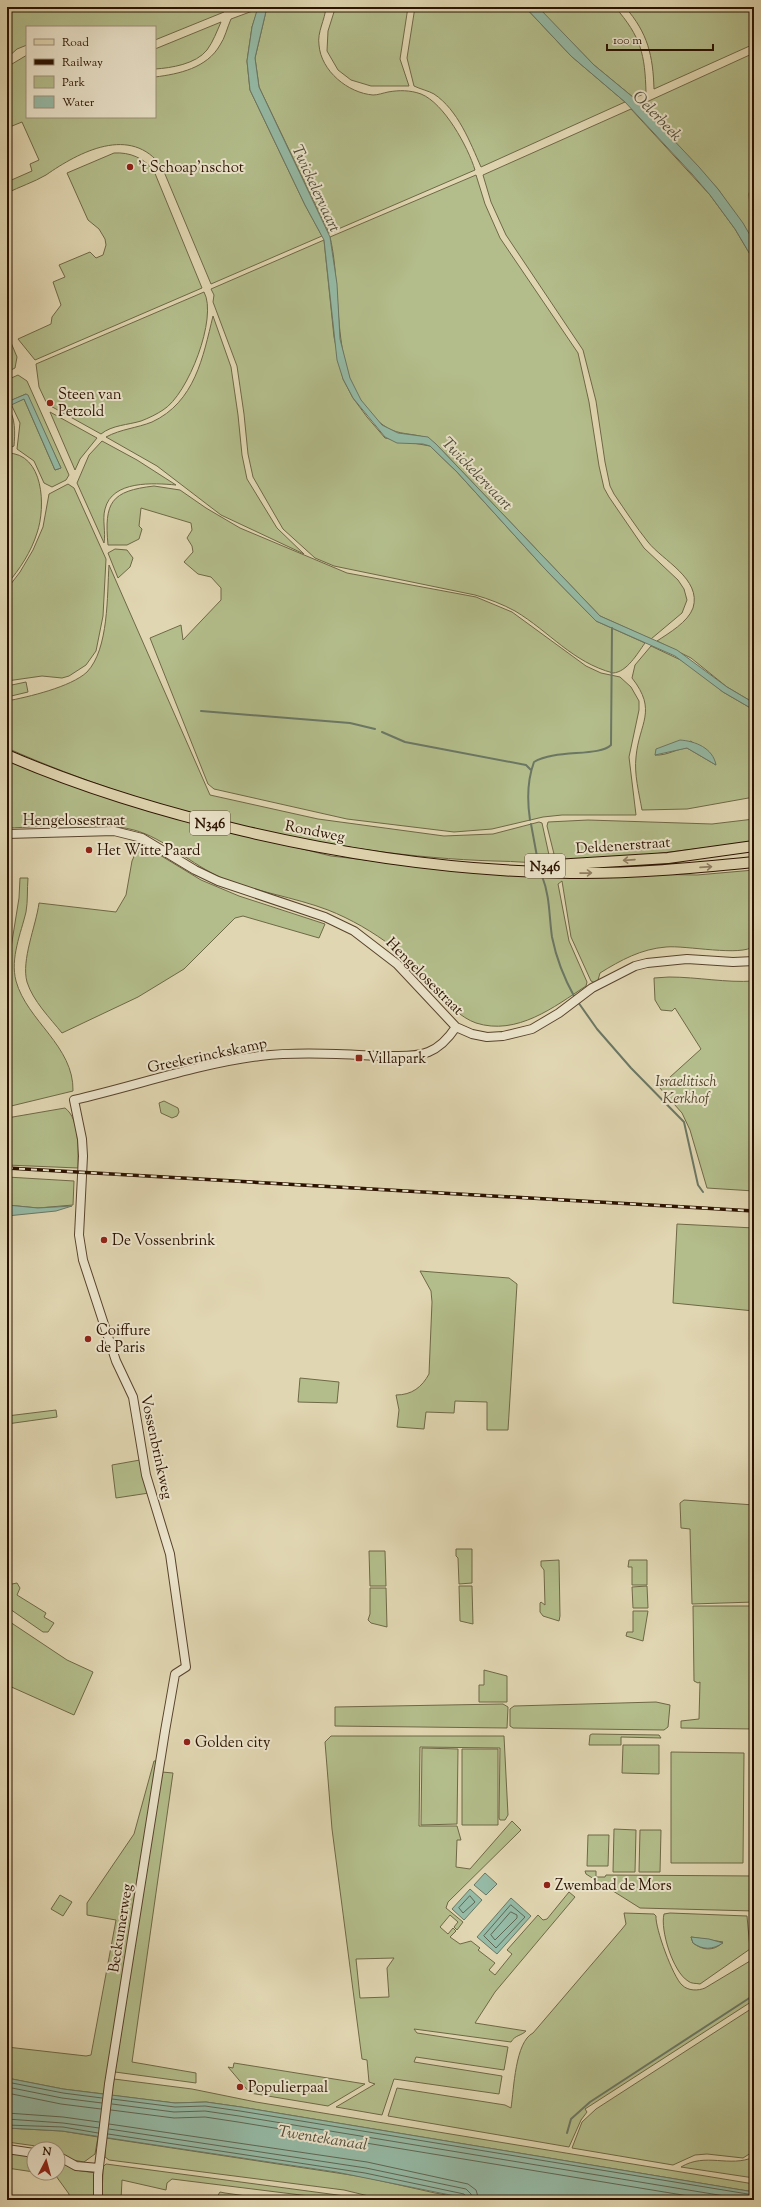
<svg xmlns="http://www.w3.org/2000/svg" width="761" height="2207" font-family="'Sorts Mill Goudy',serif">
<style>
.green{fill:#b3bd8b;stroke:#6f6846;fill-rule:evenodd}
.water{fill:#95baa6;stroke:#6b7764}
.lines{fill:none;stroke-linecap:round;stroke-linejoin:round}
.shore{stroke:#606653;stroke-width:1}
.stream{stroke:#6b7764;stroke-width:2}
.tertiary-casing{stroke:#58432c;stroke-width:10}
.primary-casing{stroke:#2b1200;stroke-width:12}
.tertiary{stroke:#ebe4cc;stroke-width:8}
.primary{stroke:#e0d6b1;stroke-width:10}
.rail-casing{stroke:#2b1200;stroke-width:3.5}
.rail{stroke:#ebe4cc;stroke-width:2;stroke-dasharray:6;stroke-linecap:butt}
.oneway{stroke:#8f7e61}
.poi-dot{fill:#8f2418;stroke:#ebe4cc;stroke-width:1.5}
.labels{text-anchor:middle;stroke-width:4;stroke-linejoin:round;paint-order:stroke}
.shield{fill:#ebe4cc;stroke:#65513d;stroke-width:1}
.shield-label{font-size:14px;font-weight:bold;fill:#2b1200}
.poi-label{font-size:15px;fill:#2b1200;stroke:#ebe4cc;text-anchor:start}
.street-label{font-size:15px;fill:#2b1200;stroke:#ebe4cc}
.park-label{font-size:15px;font-style:italic;fill:#54452a;stroke:#ebe4cc}
.water-label{font-size:16px;font-style:italic;fill:#504d3a;stroke:#ebe4cc}
</style>
<rect width="100%" height="100%" fill="#e0d6b1"/>
<filter id="stains"><feTurbulence type="fractalNoise" baseFrequency=".005" numOctaves="4"/><feColorMatrix values="0 0 0 0 .2 0 0 0 0 .09 0 0 0 0 .02 0 0 0 .5 -.17"/></filter>
<radialGradient id="worn" r=".72"><stop offset=".6" stop-color="#630" stop-opacity="0"/><stop offset="1" stop-color="#630" stop-opacity=".3"/></radialGradient>
<!-- green -->
<path class="green" d="M7,7H225L224,12L155,40V27H27V45L17,49L7,58Z
M267,7H326C325,20 317,32 319,45C321,71 348,93 373,95C378,95 383,93 388,92C399,90 410,90 421,94C444,103 468,147 475,170L329,233L259,87L255,58Z
M333,7H408L400,59L409,86H371L351,80L338,70L327,51L328,31L334,12Z
M415,7H525L571,56L625,102L481,167C470,142 458,110 434,94C429,91 420,89 414,86L407,58Z
M537,7H615C641,37 645,54 646,93L634,98L594,65Z
M625,7H754V44L654,89C653,56 648,33 625,7Z
M258,9L252,27L247,61L250,90L305,205L322,236L211,284L162,167C131,124 79,152 46,175C34,182 19,187 7,193V182L32,171L30,164L39,160L22,122L7,128V67L27,55V117H155V77C179,74 207,68 220,45C225,38 227,28 231,19Z
M221,22C217,31 213,42 207,50C196,64 171,68 155,69V49Z
M754,53V176L749,194L750,208L754,218V242L718,189L640,105Z
M631,109L710,195L735,229L754,261V703L727,687L691,658L657,641C669,633 688,622 693,608C702,579 662,560 648,542C636,527 625,510 614,494L610,486L605,462L596,401L583,350L506,235L491,202L483,175Z
M114,153C130,152 144,158 154,171L202,288L35,360L18,339L51,324L52,317L61,305L53,282L65,277L59,265L90,252L96,258L103,255L106,245L105,239L99,229L88,220L67,173Z
M476,175L485,204L500,238L578,353L589,402L599,466L604,488L609,497L644,548L678,580L684,589L687,600L682,613L651,639L600,616L436,444C431,441 425,437 420,436C406,433 395,434 383,425C327,386 344,295 330,237Z
M324,240L334,337L343,379L353,398L367,417L385,438L430,446L457,472L545,569L596,621L645,643C637,654 627,672 613,673C572,662 550,632 515,611C502,604 489,599 475,595L334,566L315,558L283,529L253,477L248,454L244,414L237,366L213,302L214,295L211,289Z
M204,292C218,317 188,395 163,410C157,414 149,418 141,421C128,425 112,425 101,434L47,404L39,387L36,364Z
M213,316L231,367L238,415L242,455L247,479L277,528L304,554L221,515L157,466L106,437C121,429 137,428 152,422C195,402 203,357 213,316Z
M7,333L17,357L15,368L7,372Z
M18,375L27,381L69,475L66,480L52,487L44,483L34,461L17,449L20,423L11,404L24,399L55,470L61,468L26,394L10,401L7,394V380Z
M7,407C16,416 15,434 14,446L7,449Z
M50,412L97,438L80,459L75,470Z
M102,441L137,460L176,485C154,483 112,480 105,509C102,520 106,532 104,543L77,483L89,455Z
M7,453C44,453 46,507 37,533C31,552 20,569 7,584Z
M68,484L74,488L106,559L103,616L96,651L86,665L69,676L62,678L42,676L7,681V589L20,572L33,550L43,527L49,494Z
M154,486L180,490L206,508L240,528L347,573L476,597L512,612L586,666L601,673L620,677L631,687L639,701V710L629,757L636,815H562L543,817L492,829L454,832L347,819L214,789L208,784L150,638L181,625L183,640L221,600V588L211,577L198,574L184,562L193,552L192,546L187,538L192,530L191,523L141,508L139,526L142,529L139,539L127,545H108C104,502 111,491 154,486Z
M115,549L127,550L133,558L130,567L118,578L108,553Z
M109,565L210,795L318,819L444,836L493,834L539,822L542,823L549,855L554,854L547,826L548,822L588,820L712,824L754,819V842C689,849 624,859 559,863C538,864 516,861 494,861C334,856 153,813 7,748V701C28,697 71,687 87,672C109,649 107,595 109,565Z
M651,646L687,663L723,692L754,710V797L687,809L642,810C639,793 634,774 636,757C639,723 658,711 632,678L635,665ZM691,741L716,765L687,748C676,749 666,756 655,755Z
M26,682L28,692L7,697V686Z
M7,759L65,783L164,815L331,856L462,871L697,875L754,870V946C742,957 685,945 666,947C641,949 621,960 600,973L598,980L595,983L591,981L571,937L562,881L558,884L569,941L587,982L586,986C554,1007 517,1036 476,1023C445,1012 422,967 393,947C373,932 351,919 328,910C294,897 256,892 222,878C192,865 164,838 134,830C93,820 48,827 7,828V814L11,812L10,793L7,791Z
M140,843L201,880L239,896L325,924L319,938L243,916L235,918L184,969L138,997L62,1033C50,1018 33,1001 27,982C21,960 36,926 39,903L116,912L126,895L132,861Z
M20,878H28C27,889 28,901 26,912C21,933 10,958 16,981C27,1021 74,1046 73,1091L7,1107V958L10,954L19,898Z
M669,977C698,977 726,983 754,981V1191L707,1188L690,1130L682,1113L659,1087L701,1049L675,1008L672,1011L661,1010L655,1000L654,978Z
M164,1101L178,1108L179,1112L177,1116L172,1118L161,1113L159,1103Z
M65,1108C80,1119 78,1151 78,1168L7,1165V1118Z
M7,1177L74,1181L73,1205L38,1208L7,1205Z
M677,1224L754,1228V1311L673,1303Z
M420,1271L509,1278L517,1284L508,1430H487V1402L455,1401L454,1413L426,1412L424,1429L397,1427L399,1410L396,1395C412,1395 422,1387 429,1374L432,1302L431,1291Z
M300,1378L339,1382L337,1403L298,1402Z
M56,1410L57,1417L7,1424V1416Z
M140,1460L149,1493L116,1498L112,1465Z
M684,1500L754,1505V1602L692,1604L690,1529L681,1528L680,1503Z
M456,1549H472V1583L459,1584L458,1558L456,1556Z
M369,1551H385L386,1586H370Z
M559,1560L560,1616L559,1621L543,1616L540,1612V1603L541,1602L545,1605L544,1570L541,1566V1561Z
M629,1560H647V1585H632V1567H628Z
M17,1583L20,1588L17,1595L46,1613L44,1617L54,1623L48,1632H43L7,1607V1585Z
M459,1586H472L473,1624L460,1621Z
M647,1586L648,1608H633L632,1587Z
M370,1588H386L387,1627L371,1623L368,1620L370,1614Z
M693,1606H754V1729L681,1728V1721L699,1719L700,1682L698,1683L694,1681Z
M633,1611H648L643,1641L626,1636L627,1632H633Z
M7,1620L67,1660L93,1672L74,1715L7,1685Z
M484,1670L507,1676V1702H479V1685H484Z
M656,1702L670,1705L668,1727L664,1730L513,1728L510,1726V1709L514,1706Z
M503,1704L508,1707L507,1728L335,1726V1707Z
M592,1734L659,1735L661,1738L621,1737V1745H589L590,1735Z
M331,1736H504L508,1815L505,1820H500L499,1818L500,1748L420,1747L419,1826H457L461,1840H457L456,1867L470,1869L512,1821L521,1830L448,1902L446,1908L463,1922L457,1930L454,1927L458,1922L450,1915L440,1927L448,1934L453,1928L456,1931L450,1937L460,1944L471,1941L480,1948L478,1950L495,1963L489,1970L495,1975L512,1954L507,1950L538,1915L543,1920L547,1919L569,1892L575,1897L495,1992L475,2023L526,2031C521,2036 515,2035 511,2042L414,2029L417,2033L508,2047L504,2070L416,2057L414,2062L502,2076L499,2094L394,2079L382,2115L336,2107L375,2084L369,2082L367,2060L362,2059L332,1829L325,1742ZM394,1958L387,1968L389,1997L360,1998L356,1959Z
M623,1745H659V1774L622,1773Z
M422,1748L458,1749L457,1824L421,1825Z
M462,1749H498V1825H462Z
M671,1752L744,1753L743,1863H671Z
M154,1761H158L137,1880L104,2094L63,2089L7,2078V2047L86,2056L91,2055L116,1920L87,1915V1903L134,1834Z
M162,1772L173,1773L132,2062L196,2073V2083L115,2072Z
M614,1829L636,1830L635,1872H613Z
M640,1830H661L660,1872H639Z
M588,1835H609L608,1866H587Z
M585,1871H596V1877H605L606,1875L754,1876V1911L640,1908L586,1874Z
M60,1895L72,1902L63,1916L51,1909Z
M624,1913L654,1914L656,1916C655,1928 673,1977 682,1985C688,1991 698,1991 705,1988L750,1961L754,1952V2000L585,2109L587,2112L581,2120L569,2147L388,2116L397,2088L505,2105L511,2108C514,2089 515,2042 533,2033L622,1929L626,1924Z
M670,1913L747,1916L750,1949L700,1984C696,1983 691,1984 688,1981C673,1972 660,1930 664,1914ZM691,1937L723,1942C714,1952 702,1950 693,1943Z
M754,2007V2151L743,2158L707,2154L695,2155L673,2165L572,2148L582,2122L596,2109Z
M234,2063L359,2083L365,2084L328,2106L250,2093L228,2067L233,2068Z
M114,2079L192,2089L256,2102L754,2184V2192L241,2107L206,2102L175,2103L110,2095Z
M7,2128L62,2131L98,2137L95,2154L84,2162L73,2160L58,2151V2149L7,2142Z
M106,2138L364,2177L435,2193L475,2200H385L344,2190L109,2160L105,2157Z
M7,2152L34,2156V2172L7,2168Z
M754,2157V2178L681,2167C706,2152 729,2168 754,2157Z
M58,2161L75,2170L96,2173L95,2200H69V2194L56,2176L38,2173H58Z
M106,2164L345,2196L341,2199H333L172,2179L167,2183L166,2190L122,2180L121,2200H102L103,2167Z
M220,2192L225,2193L275,2200H215Z"/>
<!-- water -->
<path class="water" d="M258,7H267L255,58L259,87L330,237L337,284L340,339L350,378L361,400L382,425L398,433L428,437L436,444L600,616L677,650L727,687L754,703V710L723,692L675,656L596,621L545,569L457,472L430,446L423,444L397,443L385,437L353,398L343,379L337,360L324,240L305,205L250,90L247,61L252,27Z
M525,7L540,9L594,65L634,98L699,167L718,189L743,223L754,242V261L735,229L710,195L692,174L625,102L571,56Z
M26,394L28,395L61,468L55,470L24,399L7,407V402Z
M680,740C695,741 713,748 716,765L687,748L655,755L656,749Z
M7,1205L38,1208L72,1206L56,1211L7,1216Z
M485,1873L497,1884L486,1895L474,1885Z
M470,1889L482,1900L464,1920L452,1909Z
M511,1898L531,1916L497,1954L477,1937Z
M691,1937L709,1939L723,1943C712,1950 703,1950 693,1943Z
M7,2078L63,2089L175,2103L206,2102L241,2107L754,2192V2200H475L336,2172L62,2131L7,2128Z"/>
<g class="lines">
<!-- shore -->
<path class="shore" d="M470,1896L475,1902L463,1913L459,1908Z
M511,1905L525,1917L496,1948L484,1936Z
M511,1912L517,1915V1918L495,1940L491,1935Z
M7,2082L63,2093L102,2098
M7,2087L62,2098L102,2103
M7,2093L61,2104L101,2109
M112,2099L175,2107L205,2106L240,2111L754,2195
M112,2104L174,2112L205,2111L239,2116L749,2200
M111,2110L174,2118L205,2117L238,2122L713,2200
M7,2113L63,2117L99,2122
M7,2119L63,2123L99,2128
M109,2124L367,2162L468,2184L476,2190L479,2200
M7,2125L63,2127L98,2133
M109,2129L366,2168L466,2189L471,2194L473,2200
M108,2134L365,2173L464,2194L468,2200"/>
<!-- stream -->
<path class="stream" d="M201,711L350,723L375,729
M382,732L405,742L526,765L531,770
M530,820C527,800 527,781 534,762C555,749 599,757 611,745L612,628
M531,824L538,862
M542,876C550,896 549,916 552,937C556,957 565,980 575,998
M578,1002L597,1029L631,1068L684,1122L698,1185L703,1192
M567,2133L571,2119L590,2102L754,1995"/>
<defs>
<path id="tertiary" d="M7,834L114,831L142,838L195,870L218,881L325,917L354,931L397,964L456,1027L472,1034L487,1037L503,1036L532,1029L559,1013L592,988L635,966L647,963L687,959L733,962L754,961
M7,2149L34,2153
M58,2156L76,2166L99,2168
M98,2200V2175L109,2084L165,1731L175,1674L186,1667L170,1554L146,1475L133,1397L116,1361L83,1260L79,1235L83,1156L82,1139L74,1100C136,1086 197,1064 260,1056C303,1051 348,1055 391,1056C422,1057 438,1054 456,1027"/>
<path id="primary" d="M7,755C83,788 163,812 244,831C351,856 460,871 570,873C632,874 693,868 754,862
M539,866L668,858L754,846"/>
</defs>
<!-- tertiary casing -->
<use href="#tertiary" class="tertiary-casing"/>
<!-- primary casing -->
<use href="#primary" class="primary-casing"/>
<!-- tertiary -->
<use href="#tertiary" class="tertiary"/>
<!-- primary -->
<use href="#primary" class="primary"/>
<defs>
<path id="rail" d="M7,1168L754,1211"/>
</defs>
<!-- rail casing -->
<use href="#rail" class="rail-casing"/>
<!-- rail -->
<use href="#rail" class="rail"/>
</g>
<!-- one-way arrows -->
<defs><path id="oneway-shaft" d="M-6 0H5M1.5-3L5.5 0L1.5 3" fill="none" stroke-width="1.6" stroke-linecap="round" stroke-linejoin="round"/></defs>
<g class="oneway">
<use href="#oneway-shaft" transform="translate(629 860) rotate(176)"/>
<use href="#oneway-shaft" transform="translate(706 867) rotate(-4)"/>
<use href="#oneway-shaft" transform="translate(586 873) rotate(-1)"/>
</g>
<!-- markers -->
<g class="poi-dot">
<circle cx="130" cy="167" r="4"/>
<circle cx="50" cy="403" r="4"/>
<circle cx="89" cy="850" r="4"/>
<rect x="355" y="1054" width="8" height="8" rx="2"/>
<circle cx="104" cy="1240" r="4"/>
<circle cx="88" cy="1339" r="4"/>
<circle cx="187" cy="1742" r="4"/>
<circle cx="547" cy="1885" r="4"/>
<circle cx="240" cy="2087" r="4"/>
</g>
<g class="labels">
<!-- shield labels -->
<g class="shield">
<rect x="190" y="811" width="40" height="24" rx="3"/>
<rect x="525" y="854" width="40" height="24" rx="3"/>
</g>
<g class="shield-label">
<text x="210" y="828">N346</text>
<text x="545" y="871">N346</text>
</g>
<!-- poi labels -->
<g class="poi-label">
<text x="138" y="172">'t Schoap'nschot</text>
<text x="58" y="399">Steen van<tspan x="58" dy="17">Petzold</tspan></text>
<text x="97" y="855">Het Witte Paard</text>
<text x="367" y="1063">Villapark</text>
<text x="112" y="1245">De Vossenbrink</text>
<text x="96" y="1335">Coiffure<tspan x="96" dy="17">de Paris</tspan></text>
<text x="195" y="1747">Golden city</text>
<text x="555" y="1890">Zwembad de Mors</text>
<text x="248" y="2092">Populierpaal</text>
</g>
<!-- street labels -->
<g class="street-label">
<text x="74" y="825">Hengelosestraat</text>
<text transform="translate(315 831) rotate(11)" y="5">Rondweg</text>
<text transform="translate(623 845) rotate(-4)" y="5">Deldenerstraat</text>
<text transform="translate(425 976) rotate(45)" y="5">Hengelosestraat</text>
<text transform="translate(207 1055) rotate(-12)" y="5">Greekerinckskamp</text>
<text transform="translate(157 1447) rotate(78)" y="5">Vossenbrinkweg</text>
<text transform="translate(120 1928) rotate(-81)" y="5">Beckumerweg</text>
</g>
<!-- park labels -->
<g class="park-label">
<text x="686" y="1086">Israelitisch<tspan x="686" dy="17">Kerkhof</tspan></text>
</g>
<!-- water labels -->
<g class="water-label">
<text transform="translate(658 115) rotate(46)" y="6">Oelerbeek</text>
<text transform="translate(317 188) rotate(65)" y="6">Twickelervaart</text>
<text transform="translate(478 473) rotate(46)" y="6">Twickelervaart</text>
<text transform="translate(323 2137) rotate(9)" y="6">Twentekanaal</text>
</g>
</g>
<!-- margin -->
<rect width="761" height="2207" fill="none" stroke="#e0d6b1" stroke-width="24"/>
<rect x="8" y="8" width="745" height="2191" fill="none" stroke="#2b1200" stroke-width="2"/>
<rect x="12" y="12" width="737" height="2183" fill="none" stroke="#2b1200"/>
<!-- legend -->
<rect x="26" y="26" width="130" height="92" fill="#ebe4cc" stroke="#9e907a"/>
<rect x="34" y="39" width="20" height="6" fill="#e0d6b1" stroke="#9e907a"/>
<text x="62" y="46" font-size="12" fill="#2b1200">Road</text>
<rect x="34" y="59" width="20" height="6" fill="#2b1200" stroke="#9e907a"/>
<text x="62" y="66" font-size="12" fill="#2b1200">Railway</text>
<rect x="34" y="76" width="20" height="12" fill="#b3bd8b" stroke="#9e907a"/>
<text x="62" y="86" font-size="12" fill="#2b1200">Park</text>
<rect x="34" y="96" width="20" height="12" fill="#95baa6" stroke="#9e907a"/>
<text x="62" y="106" font-size="12" fill="#2b1200">Water</text>
<!-- north arrow -->
<g transform="translate(46 2161) rotate(6)"><circle r="19" fill="#ebe4cc" stroke="#9e907a"/>
<path d="M0-3L7 15L0 10L-7 15Z" fill="#8f2418"/>
<text y="-6" font-size="11" font-weight="bold" text-anchor="middle" fill="#2b1200">N</text>
</g>
<!-- scale -->
<path d="M607 44v6h106v-6" fill="none" stroke="#2b1200" stroke-width="2"/>
<text x="613" y="44" font-size="12" fill="#2b1200" stroke="#ebe4cc" stroke-width="3" paint-order="stroke">100 m</text>
<rect width="100%" height="100%" filter="url(#stains)"/>
<rect width="100%" height="100%" fill="url(#worn)"/>
</svg>
